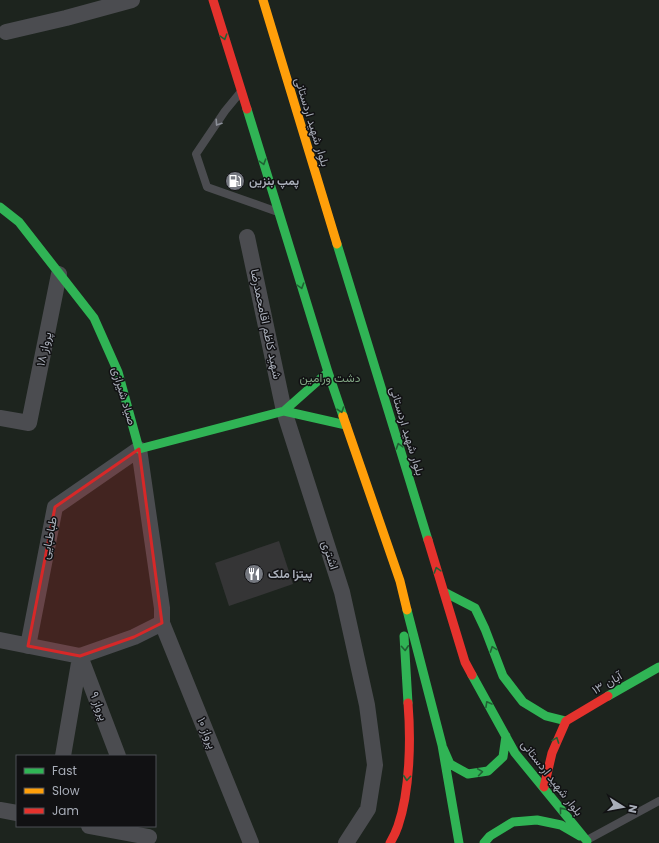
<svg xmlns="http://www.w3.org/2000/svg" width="659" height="843" font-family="Poppins,Vazirmatn,sans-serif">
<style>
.green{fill:#1d241e;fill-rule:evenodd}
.building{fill:#353536}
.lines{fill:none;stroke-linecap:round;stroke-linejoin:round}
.lane{stroke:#4b4c50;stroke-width:8}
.street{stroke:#4b4c50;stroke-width:16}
.fast{stroke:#30b455;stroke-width:9}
.slow{stroke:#ff9f0a;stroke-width:9}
.jam{stroke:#e5322d;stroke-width:9}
.oneway{stroke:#206234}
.oneway2{stroke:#8c9099}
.marked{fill:#d62828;fill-opacity:0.2;stroke:#d62828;stroke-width:3;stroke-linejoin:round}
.labels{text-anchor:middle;stroke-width:3;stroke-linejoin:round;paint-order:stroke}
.street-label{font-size:12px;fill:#a8adb8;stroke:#111113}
.poi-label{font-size:12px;font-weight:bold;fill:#a8adb8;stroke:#111113;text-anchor:start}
.park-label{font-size:12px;fill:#7fa381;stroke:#111113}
</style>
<rect width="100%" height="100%" fill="#171717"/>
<!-- green -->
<path class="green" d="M0,0H659V843H0ZM17,756H155V826H17Z"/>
<!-- building -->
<path class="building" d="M279,541L293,584L229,606L215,563Z"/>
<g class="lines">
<!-- lane -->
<path class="lane" d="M239,94L225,111L196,154L207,187L275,211
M587,840L659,801"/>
<!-- street -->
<path class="street" d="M6,32L66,18L132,0
M247,237L284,411L342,592L367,705L375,765L368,809L346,843
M0,418L29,423L59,274
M0,640L80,656L134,637L162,623
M28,646L55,507L139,449L162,608V623L251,843
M80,656L118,756
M63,756L80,657
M0,810L17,813
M89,826L149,837"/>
<!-- fast -->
<path class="fast" d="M247,109L328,372L343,416
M0,207L19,222L94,318L118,372L139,449L284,411
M337,244L428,540
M328,372L284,411L346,425
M444,592L475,608L485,629L503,676L523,702L546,716L566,721
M407,610L442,745L459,843
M404,636L408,703
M472,675L515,753L587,841
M608,696L659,667
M443,748L450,764L468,774L488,771L503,757L506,736
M484,843L490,836L513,822L537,820L561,825L580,836"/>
<!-- slow -->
<path class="slow" d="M263,0L337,244
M343,416L400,581L407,610"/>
<!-- jam -->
<path class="jam" d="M213,0L247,109
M428,540L465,662L472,675
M544,787L552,753L566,721L608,696
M390,843C393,838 396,832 398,826C410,791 411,740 408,703"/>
</g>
<!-- one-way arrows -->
<defs><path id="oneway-chevron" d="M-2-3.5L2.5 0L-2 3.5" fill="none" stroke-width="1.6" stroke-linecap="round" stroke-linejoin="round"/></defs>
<g class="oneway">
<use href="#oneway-chevron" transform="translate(224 37) rotate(73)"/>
<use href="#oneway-chevron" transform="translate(263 162) rotate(73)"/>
<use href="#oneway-chevron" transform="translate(301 286) rotate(73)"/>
<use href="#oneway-chevron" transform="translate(341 410) rotate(71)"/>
<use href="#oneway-chevron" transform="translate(399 446) rotate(-107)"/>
<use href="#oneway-chevron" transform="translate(437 570) rotate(-107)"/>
<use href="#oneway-chevron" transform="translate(405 648) rotate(86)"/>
<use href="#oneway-chevron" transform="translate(493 649) rotate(-110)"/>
<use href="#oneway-chevron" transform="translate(488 704) rotate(-119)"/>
<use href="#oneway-chevron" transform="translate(556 740) rotate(-70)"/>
<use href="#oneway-chevron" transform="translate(480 772) rotate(-8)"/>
<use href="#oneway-chevron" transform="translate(407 778) rotate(95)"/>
<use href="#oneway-chevron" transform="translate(562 810) rotate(-129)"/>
</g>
<use class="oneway2" href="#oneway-chevron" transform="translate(218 123) rotate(124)"/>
<!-- marked area -->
<path class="marked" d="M139,449L162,623L134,637L80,656L28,646L55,507Z"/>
<!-- icons -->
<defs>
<symbol id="fuel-disc" viewBox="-11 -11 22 22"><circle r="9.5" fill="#757880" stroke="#111113"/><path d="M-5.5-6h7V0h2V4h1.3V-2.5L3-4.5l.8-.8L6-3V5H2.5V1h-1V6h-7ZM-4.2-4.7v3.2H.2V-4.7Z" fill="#fff"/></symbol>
<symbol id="restaurant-disc" viewBox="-11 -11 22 22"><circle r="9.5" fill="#757880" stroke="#111113"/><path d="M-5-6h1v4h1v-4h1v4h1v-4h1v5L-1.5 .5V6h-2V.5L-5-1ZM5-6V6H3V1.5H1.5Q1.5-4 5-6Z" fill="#fff"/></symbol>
</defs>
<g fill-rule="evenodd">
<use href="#fuel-disc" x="224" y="170" width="22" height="22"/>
<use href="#restaurant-disc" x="243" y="563" width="22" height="22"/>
</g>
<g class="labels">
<!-- street labels -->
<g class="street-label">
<text transform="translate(312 122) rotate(73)" y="4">بلوار شهید اردستانی</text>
<text transform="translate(266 324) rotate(78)" y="4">شهید کاظم اقامحمدرضا</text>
<text transform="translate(44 349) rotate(-78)" y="4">پرواز ۱۸</text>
<text transform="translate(124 396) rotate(74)" y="4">صیاد شیرازی</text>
<text transform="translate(407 431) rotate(73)" y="4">بلوار شهید اردستانی</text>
<text transform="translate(49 538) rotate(-79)" y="4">طباطبایی</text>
<text transform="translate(330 555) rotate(72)" y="4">اشتری</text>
<text transform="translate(607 683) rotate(-30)" y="4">۱۳ آبان</text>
<text transform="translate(99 706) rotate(69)" y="4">پرواز ۹</text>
<text transform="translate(207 733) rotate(68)" y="4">پرواز ۱۰</text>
<text transform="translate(552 778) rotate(52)" y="4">بلوار شهید اردستانی</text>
</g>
<!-- poi labels -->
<g class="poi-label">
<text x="249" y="185">پمپ بنزین</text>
<text x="268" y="578">پیتزا ملک</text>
</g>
<!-- park labels -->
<g class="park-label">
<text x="330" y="382">دشت ورامین</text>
</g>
</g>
<!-- legend -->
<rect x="16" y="755" width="140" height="72" fill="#111113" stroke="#4d4f55"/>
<rect x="24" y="768" width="20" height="6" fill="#30b455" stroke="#4d4f55"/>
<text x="52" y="775" font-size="12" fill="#a8adb8">Fast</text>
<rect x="24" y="788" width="20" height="6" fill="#ff9f0a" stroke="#4d4f55"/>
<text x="52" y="795" font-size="12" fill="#a8adb8">Slow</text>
<rect x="24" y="808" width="20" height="6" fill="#e5322d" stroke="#4d4f55"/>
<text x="52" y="815" font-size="12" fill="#a8adb8">Jam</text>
<!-- north arrow -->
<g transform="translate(623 807) rotate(101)" stroke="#111113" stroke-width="3" paint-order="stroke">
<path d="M0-3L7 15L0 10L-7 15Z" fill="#a8adb8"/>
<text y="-6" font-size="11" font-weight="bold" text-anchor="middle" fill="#a8adb8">N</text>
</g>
</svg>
